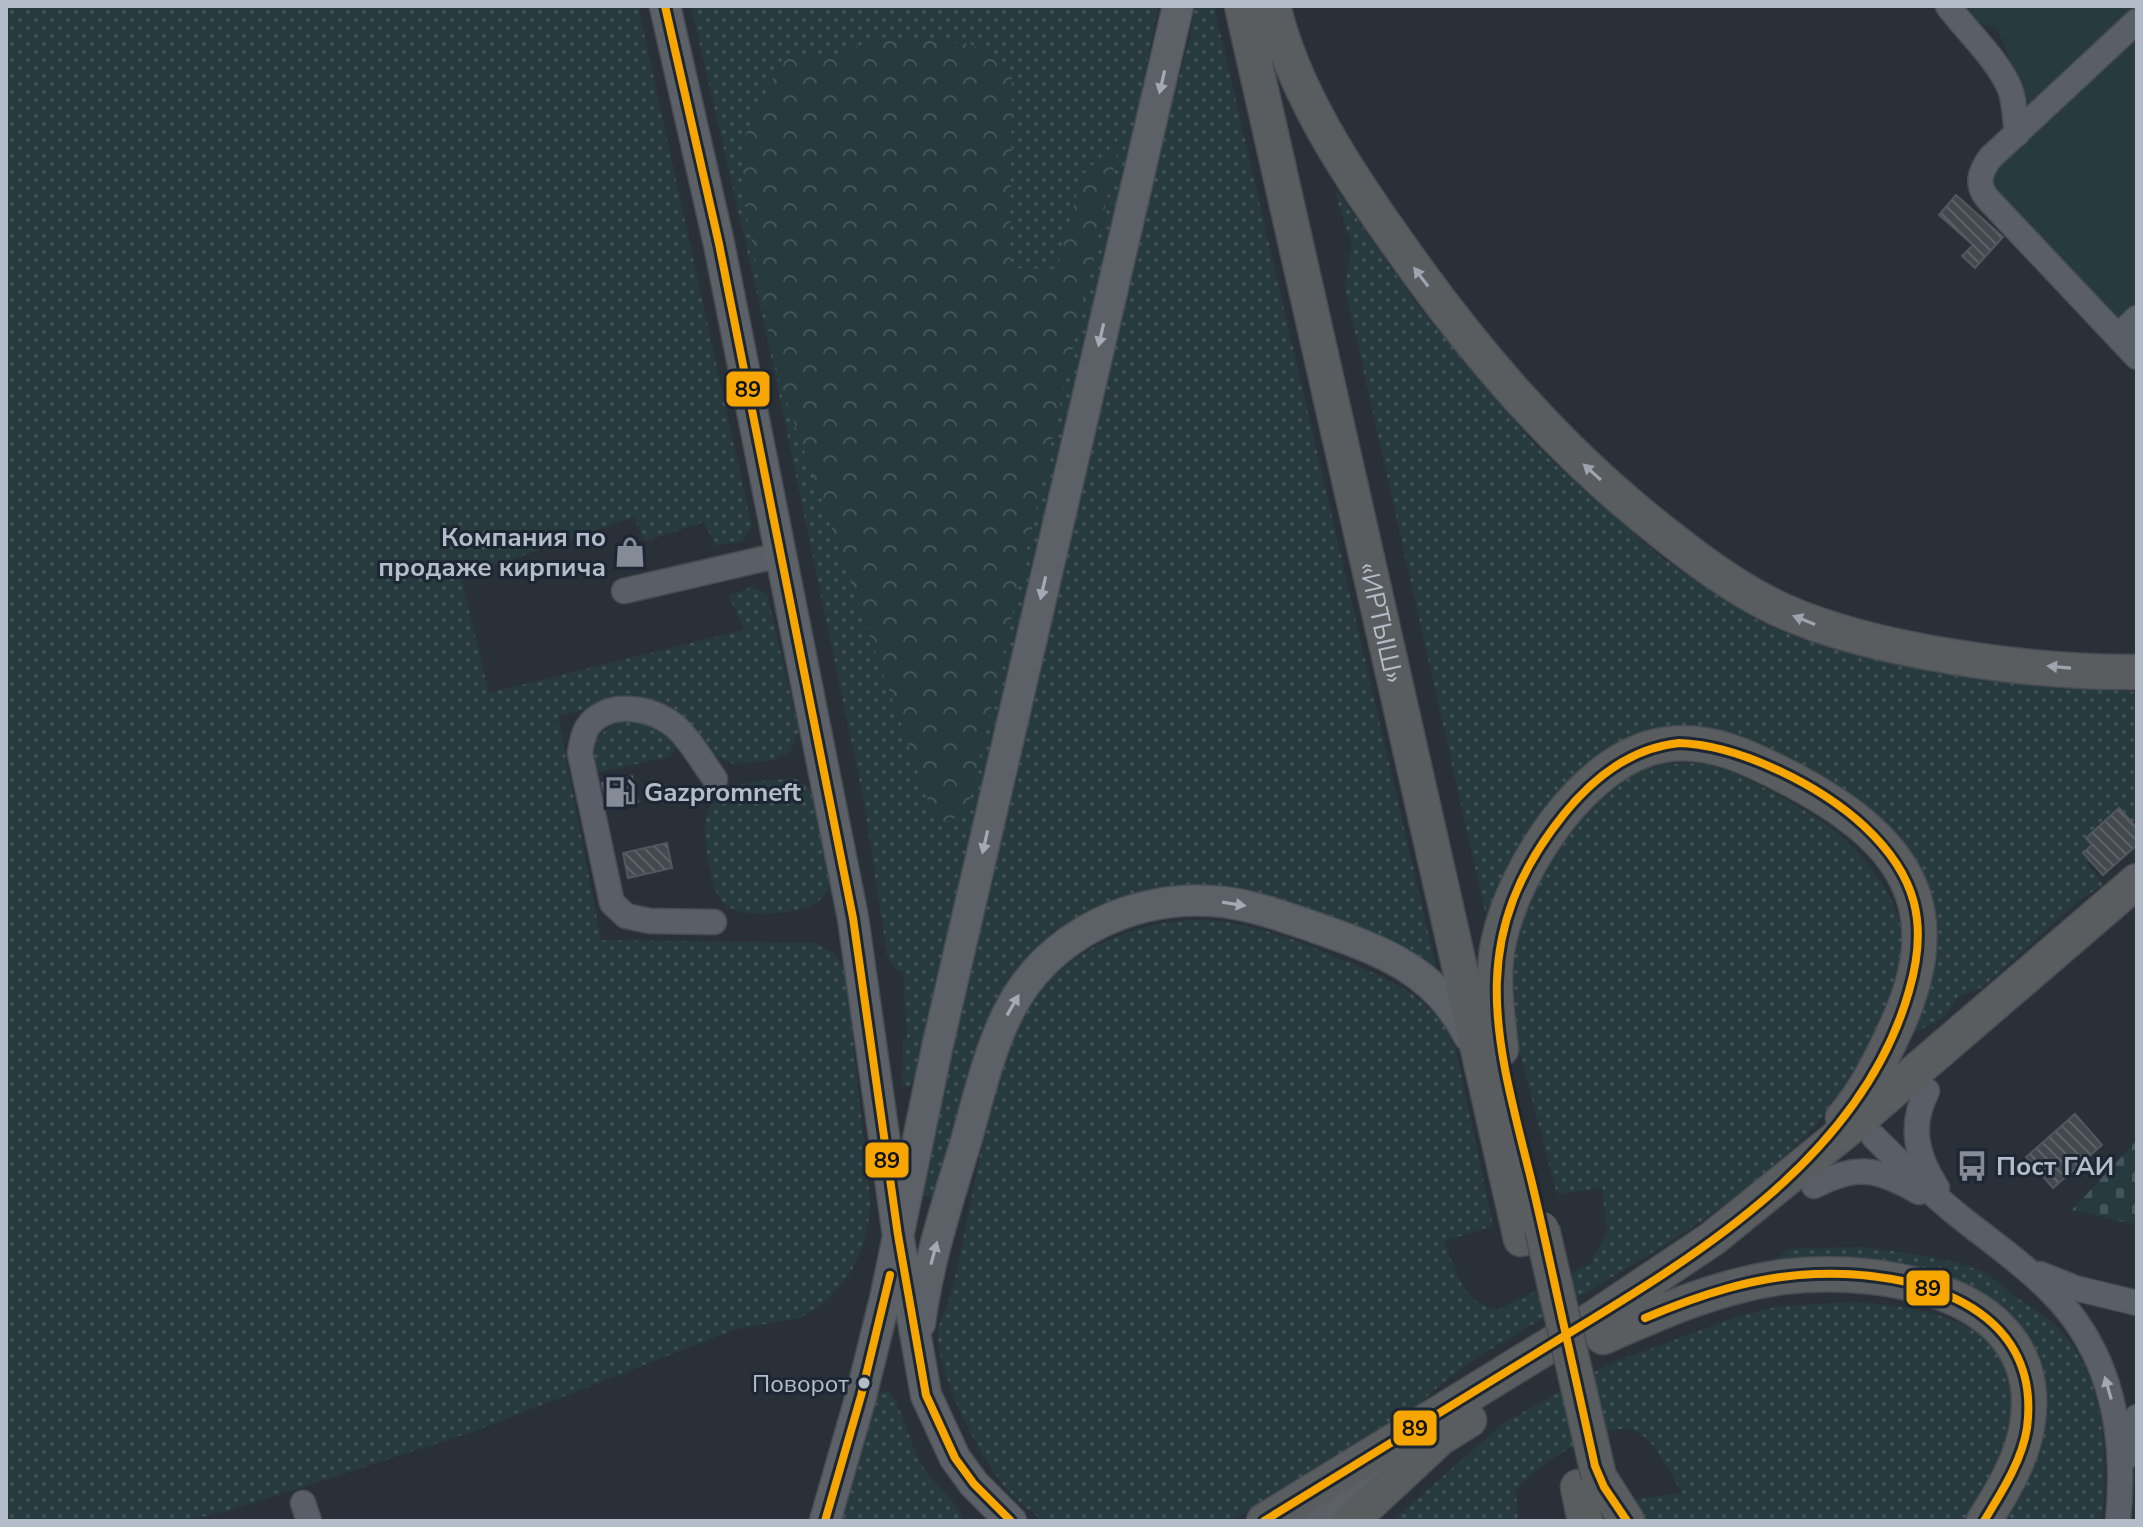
<svg xmlns="http://www.w3.org/2000/svg" width="2143" height="1527" font-family="'Nunito Sans',sans-serif">
<style>
.grass{fill:url(#grass-dots)}
.forest{fill:url(#forest-crowns)}
.cemetery{fill:url(#cemetery-stones)}
.garden{fill:#273a3e}
.building{fill:url(#building-back-hatch);stroke:#52575f;stroke-width:2}
.lines{fill:none;stroke-linecap:round;stroke-linejoin:round}
.minor-casing{stroke:#484c53;stroke-width:27}
.major-casing{stroke:#484c55;stroke-width:33}
.highway-casing{stroke:#474c53;stroke-width:37}
.minor{stroke:#5a5e66;stroke-width:24}
.major{stroke:#5c6168;stroke-width:30}
.highway{stroke:#5a5d60;stroke-width:34}
.highway-bridge-casing{stroke:#474c53;stroke-width:37;stroke-linecap:butt}
.highway-bridge{stroke:#5a5d60;stroke-width:34}
.bus-1-casing{stroke:#1d2633;stroke-width:14}
.bus-1{stroke:#f7a600;stroke-width:8}
.oneway{fill:#a2aab6}
.oneway2{fill:#9ea4af}
.oneway3{fill:#a2a9b5}
.bus-dot{fill:#b4bcc9;stroke:#1d2633;stroke-width:3}
.labels{text-anchor:middle;stroke-width:6;stroke-linejoin:round;paint-order:stroke}
.bus-label{font-size:24px;fill:#b4bcc9;stroke:#1d2633;text-anchor:end}
.poi-label{font-size:26px;font-weight:bold;fill:#b4bcc9;stroke:#1d2633;text-anchor:start}
.street-label{font-size:26px;fill:#b4bcc9;stroke:#1d2633}
.line-badge{stroke:#1d2633;stroke-width:3}
.pale-badge-label{font-size:22px;text-anchor:middle;font-weight:bold;fill:#111}
</style>
<defs>
<pattern id="grass-dots" width="8" height="8" patternUnits="userSpaceOnUse" patternTransform="scale(2)"><rect width="8" height="8" fill="#273a3e"/><path d="M2 2h.1M6 6h.1" fill="none" stroke="#445559" stroke-width="1.8" stroke-linecap="round"/></pattern>
<pattern id="forest-crowns" width="20" height="18" patternUnits="userSpaceOnUse" patternTransform="scale(2)"><rect width="20" height="18" fill="#273a3e"/><path d="M2 6a3 3 0 1 1 6 0M12 15a3 3 0 1 1 6 0" fill="none" stroke="#445559"/></pattern>
<pattern id="cemetery-stones" width="16" height="16" patternUnits="userSpaceOnUse" patternTransform="scale(2)"><rect width="16" height="16" fill="#273a3e"/><path d="M2 7V4a2 2 0 0 1 4 0v3zM10 15v-3a2 2 0 0 1 4 0v3z" fill="#445559"/></pattern>
<pattern id="building-back-hatch" width="6" height="6" patternUnits="userSpaceOnUse" patternTransform="scale(2)"><rect width="6" height="6" fill="#444950"/><path d="M-1 5l2 2M0 0l6 6M5-1l2 2" fill="none" stroke="#5d6168"/></pattern>
</defs>
<rect width="100%" height="100%" fill="#2a3038"/>
<!-- grass -->
<path class="grass" d="M6,6H638L752,528L742,541L716,546L704,522L645,541L634,517L461,577L489,693L744,630L729,596L751,587L767,594L799,731L790,752L774,760L733,764L615,703L558,716L601,940L815,943L835,954L845,969L871,1207L865,1240L851,1272L827,1300L800,1318L736,1329L472,1432L225,1512L182,1521H6Z
M691,6H1158L1137,115L920,1060L914,1081L908,1087L902,1085L903,1039L907,1037L903,972L894,968L887,955L864,802L768,341Z
M1195,6H1214L1438,975L1237,893L1037,954L938,1191L931,1198L922,1194L924,1175L1154,167L1190,38Z
M1338,192L1416,303L1537,447L1659,556L1753,618L1798,638L1943,672L2040,685L2137,692V820L2087,863L2103,885L2078,901L1983,987L1958,997L1943,1018L1914,1033L1930,990L1937,953L1934,908L1835,795L1646,734L1486,916L1345,288L1352,246L1336,196Z
M633,718L649,721L674,738L676,747L670,757L588,774C589,742 601,726 633,718Z
M1666,764C1679,764 1695,762 1708,765C1736,770 1803,808 1827,825C1842,835 1859,853 1870,867C1909,917 1909,950 1888,1007C1835,1157 1677,1237 1550,1314C1505,1341 1458,1366 1420,1403L1232,1521H1043C1033,1512 1020,1504 1011,1494C982,1462 939,1379 938,1335C937,1324 946,1312 949,1301C958,1268 964,1234 971,1201C982,1145 994,1084 1015,1031C1044,956 1139,914 1215,921C1256,925 1294,939 1331,955C1380,975 1438,996 1456,1050L1493,1226L1444,1241C1456,1270 1463,1308 1500,1309L1590,1264L1607,1233L1602,1188L1557,1194L1504,993L1509,942L1531,893L1574,827L1609,789L1637,772Z
M795,779L807,786L815,797L831,881C827,892 823,900 812,905C792,914 740,920 724,903C712,890 711,873 708,857C693,785 736,781 795,779Z
M1864,1247C1904,1253 1948,1257 1985,1273C1995,1278 2005,1289 2014,1296C2024,1303 2035,1309 2045,1316C2106,1366 2109,1449 2102,1521H2005L2028,1477L2042,1420L1993,1311L1770,1265L1788,1249Z
M1850,1302C1921,1306 2020,1319 2014,1414C2011,1452 1987,1488 1970,1521H1637L1623,1501L1682,1493C1670,1473 1656,1439 1633,1430C1608,1420 1528,1468 1516,1491L1518,1521H1392L1504,1423L1607,1365L1736,1317L1776,1307Z
M883,1392H890C906,1417 910,1449 926,1472C939,1490 957,1499 963,1521H841L871,1414L876,1397Z"/>
<!-- forest -->
<path class="forest" d="M877,37L971,44L1012,72L1010,268L1057,269L1082,175L1121,137L967,813L937,826L776,371L741,183L745,136L785,53L833,58Z"/>
<!-- cemetery -->
<path class="cemetery" d="M2137,1140V1225L2072,1210Z"/>
<!-- garden -->
<path class="garden" d="M1964,6H2137V347L1987,179L2031,109L1996,27L1971,22Z"/>
<!-- building -->
<path class="building" d="M1956,195L2003,237L1975,268L1962,256L1973,245L1939,215Z
M632,776L638,802L608,809L602,783Z
M2119,808L2137,828V845L2103,875L2083,853L2092,845L2086,838Z
M667,843L672,868L628,878L623,853Z
M2075,1114L2102,1145L2053,1188L2026,1157Z"/>
<g class="lines">
<defs>
<path id="minor" d="M1948,6C1968,33 1997,58 2010,89C2015,102 2015,120 2017,134
M2137,21L1990,158C1980,172 1976,184 1987,198L2137,357
M2118,336L2137,318
M624,591L780,555
M714,922L650,921L626,916L612,903L580,753C582,741 584,727 595,719C618,700 657,710 677,728C692,742 703,763 715,779
M1927,1091C1909,1126 1916,1155 1937,1188
M1874,1137C1900,1163 1926,1189 1954,1212C1987,1239 2023,1263 2053,1294C2113,1355 2126,1439 2118,1521
M1814,1186C1858,1164 1877,1168 1919,1192
M2040,1274L2075,1288L2137,1303
M2128,1456L2137,1417
M303,1503L309,1521"/>
<path id="major" d="M665,6L719,244L853,918L898,1235L926,1395L955,1458L974,1484L1011,1521
M920,1323C928,1261 948,1201 966,1141C978,1099 988,1054 1007,1015C1046,934 1136,892 1224,902C1254,906 1282,916 1311,926C1379,950 1435,968 1469,1036
M825,1521L861,1396L886,1295L937,1048L1178,6
M1306,1521L1399,1463"/>
<g id="highway">
<path id="s1" d="M1242,6L1521,1239"/>
<path d="M1273,6C1293,90 1346,171 1396,241C1474,353 1561,454 1670,538C1704,565 1741,592 1781,610C1874,652 2034,673 2137,672"/>
<path d="M1501,1049C1497,1013 1491,976 1499,940C1515,868 1584,758 1663,745C1709,737 1750,758 1789,778C1902,837 1954,905 1895,1030C1881,1060 1865,1093 1843,1118"/>
<path d="M1603,1337C1662,1311 1718,1286 1782,1277C1880,1265 2050,1290 2027,1427C2021,1461 2002,1492 1984,1521"/>
<path d="M1599,1477L1627,1521"/>
<path d="M1578,1487L1585,1521"/>
<path d="M1264,1521L1594,1318L1712,1239L1859,1120L2137,881"/>
<path d="M1351,1521L1440,1438L1469,1420"/>
</g>
</defs>
<!-- minor casing -->
<use href="#minor" class="minor-casing"/>
<!-- major casing -->
<use href="#major" class="major-casing"/>
<!-- highway casing -->
<use href="#highway" class="highway-casing"/>
<!-- minor -->
<use href="#minor" class="minor"/>
<!-- major -->
<use href="#major" class="major"/>
<!-- highway -->
<use href="#highway" class="highway"/>
<defs>
<path id="highway-bridge" d="M1542,1229L1599,1477"/>
</defs>
<!-- highway-bridge casing -->
<use href="#highway-bridge" class="highway-bridge-casing"/>
<!-- highway-bridge -->
<use href="#highway-bridge" class="highway-bridge"/>
<defs>
<path id="bus-1" d="M665,6L719,244L853,918L898,1235L926,1395L955,1458L974,1484L1011,1521
M1679,743C1740,745 1821,786 1865,827C1916,875 1929,923 1909,991C1863,1154 1703,1252 1566,1335C1554,1282 1543,1228 1530,1175C1495,1036 1465,937 1564,814C1594,777 1631,748 1679,743Z
M1645,1318C1699,1295 1756,1276 1815,1274C1913,1270 2043,1304 2027,1428C2022,1461 2001,1493 1984,1521
M1566,1335L1595,1466L1604,1487L1627,1521
M825,1521L861,1396L890,1275
M1264,1521L1566,1335"/>
</defs>
<!-- bus-1 casing -->
<use href="#bus-1" class="bus-1-casing"/>
<!-- bus-1 -->
<use href="#bus-1" class="bus-1"/>
</g>
<!-- one-way arrows -->
<defs><path id="oneway-solid" d="M-6-.8H1V-3.2L6.5 0L1 3.2V.8H-6Z" transform="scale(2)"/></defs>
<g class="oneway">
<use href="#oneway-solid" transform="translate(1162 82) rotate(103)"/>
<use href="#oneway-solid" transform="translate(1101 335) rotate(103)"/>
<use href="#oneway-solid" transform="translate(1043 588) rotate(103)"/>
<use href="#oneway-solid" transform="translate(985 842) rotate(103)"/>
<use href="#oneway-solid" transform="translate(1234 904) rotate(9)"/>
<use href="#oneway-solid" transform="translate(1013 1005) rotate(-60)"/>
<use href="#oneway-solid" transform="translate(934 1253) rotate(-75)"/>
</g>
<g class="oneway2">
<use href="#oneway-solid" transform="translate(1421 277) rotate(-127)"/>
<use href="#oneway-solid" transform="translate(1592 472) rotate(-138)"/>
<use href="#oneway-solid" transform="translate(1804 620) rotate(-158)"/>
<use href="#oneway-solid" transform="translate(2059 667) rotate(-175)"/>
</g>
<use class="oneway3" href="#oneway-solid" transform="translate(2108 1388) rotate(-106)"/>
<!-- icons -->
<defs>
<symbol id="shop-bare" viewBox="-9 -9 18 18"><path d="M-5-2.5h2.3a2.7 3.5 0 0 1 5.4 0H5L5.5 6h-11ZM-1.5-2.5h3a1.5 2.3 0 0 0-3 0Z" fill="#848b96" stroke="#1d2633" stroke-width="2.5" paint-order="stroke"/></symbol>
<symbol id="fuel-bare" viewBox="-9 -9 18 18"><path d="M-5.5-6h7V0h2V4h1.3V-2.5L3-4.5l.8-.8L6-3V5H2.5V1h-1V6h-7ZM-4.2-4.7v3.2H.2V-4.7Z" fill="#848b96" stroke="#1d2633" stroke-width="2.5" paint-order="stroke"/></symbol>
<symbol id="bus-bare" viewBox="-9 -9 18 18"><path d="M-5-6H5V4H4V6H2V4H-2V6H-4V4H-5ZM-3.5-4V0h7V-4ZM-3.5 1.2v1.5H-2V1.2ZM2 1.2v1.5H3.5V1.2Z" fill="#848b96" stroke="#1d2633" stroke-width="2.5" paint-order="stroke"/></symbol>
</defs>
<g fill-rule="evenodd">
<use href="#shop-bare" x="608" y="530" width="44" height="44"/>
<use href="#fuel-bare" x="598" y="770" width="44" height="44"/>
<use href="#bus-bare" x="1950" y="1144" width="44" height="44"/>
</g>
<!-- markers -->
<circle class="bus-dot" cx="864" cy="1383" r="7"/>
<g class="labels">
<!-- bus labels -->
<g class="bus-label">
<text x="849" y="1392">Поворот</text>
</g>
<!-- poi labels -->
<g class="poi-label">
<text x="606" y="546" text-anchor="end">Компания по<tspan x="606" dy="30">продаже кирпича</tspan></text>
<text x="644" y="801">Gazpromneft</text>
<text x="1996" y="1175">Пост ГАИ</text>
</g>
<!-- street labels -->
<g class="street-label">
<text dy="9" stroke="none"><textPath href="#s1" startOffset="632">«ИРТЫШ»</textPath></text>
</g>
</g>
<g class="line-badge">
<rect x="725" y="370" width="46" height="38" rx="8" fill="#f7a600"/>
<rect x="864" y="1141" width="46" height="38" rx="8" fill="#f7a600"/>
<rect x="1905" y="1269" width="46" height="38" rx="8" fill="#f7a600"/>
<rect x="1392" y="1409" width="46" height="38" rx="8" fill="#f7a600"/>
</g>
<g class="pale-badge-label">
<text x="748" y="397">89</text>
<text x="887" y="1168">89</text>
<text x="1928" y="1296">89</text>
<text x="1415" y="1436">89</text>
</g>
<!-- border -->
<rect width="2143" height="1527" fill="none" stroke="#b4bcc9" stroke-width="16"/>
</svg>
